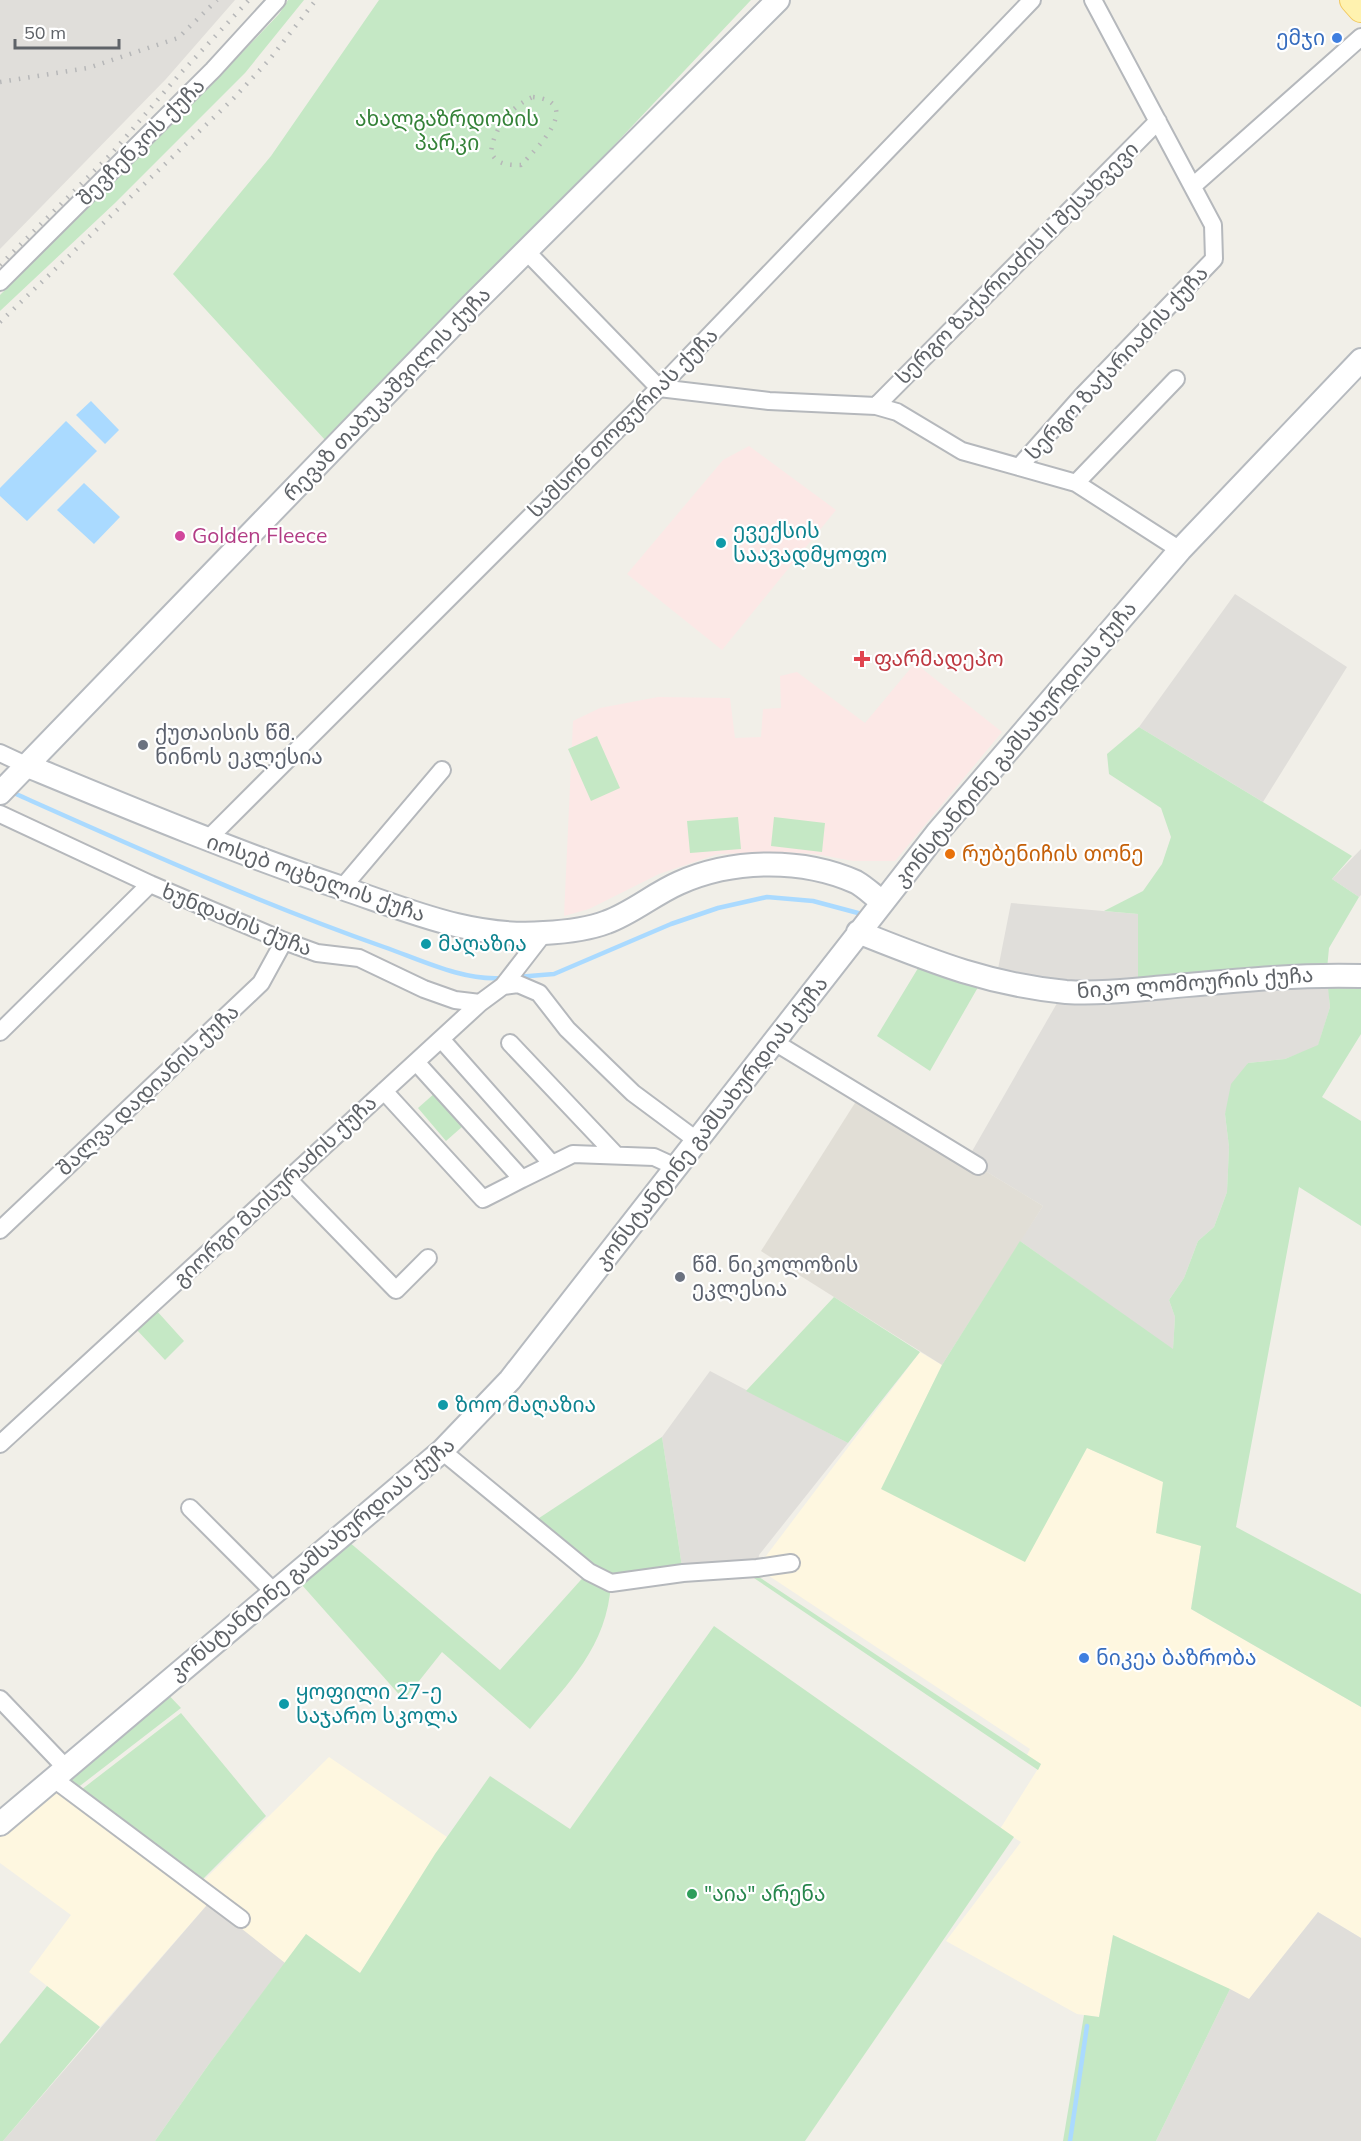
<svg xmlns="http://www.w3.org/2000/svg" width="1361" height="2141" font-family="Mulish,'Noto Sans Georgian',sans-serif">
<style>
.commercial{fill:#fef7e0}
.industrial{fill:#e0deda}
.education{fill:#e1ded6}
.medical{fill:#fce8e6}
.green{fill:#c5e8c5}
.water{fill:#aadaff}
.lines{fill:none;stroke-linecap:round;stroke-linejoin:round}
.stream{stroke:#aadaff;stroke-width:4.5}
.street-casing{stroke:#b5b8bc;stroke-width:20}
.secondary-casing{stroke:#b6babf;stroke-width:26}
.primary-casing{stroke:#f2c960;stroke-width:28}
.street{stroke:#fff;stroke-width:16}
.secondary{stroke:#fff;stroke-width:22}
.primary{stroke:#fff2af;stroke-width:26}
.rail{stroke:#b6b7b8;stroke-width:4.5;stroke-dasharray:1.5 8;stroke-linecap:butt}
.shop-dot{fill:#3f7fe0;stroke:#fff;stroke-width:2}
.hotel-dot{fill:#d1479c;stroke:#fff;stroke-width:2}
.culture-dot{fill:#0f9aa8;stroke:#fff;stroke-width:2}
.health-dot{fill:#e0444e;stroke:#fff;stroke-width:2}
.worship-dot{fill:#6b7280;stroke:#fff;stroke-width:2}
.food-dot{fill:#e8710a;stroke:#fff;stroke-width:2}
.leisure-dot{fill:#2e9e5b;stroke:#fff;stroke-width:2}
.labels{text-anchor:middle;stroke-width:4.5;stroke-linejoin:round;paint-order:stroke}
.shop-label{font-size:21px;fill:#366cbe;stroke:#fff;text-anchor:end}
.park-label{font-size:21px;fill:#348238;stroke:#fff}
.street-label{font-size:21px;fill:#5f6368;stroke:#fff}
.culture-label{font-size:21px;fill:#0d838f;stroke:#fff;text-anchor:start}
.hotel-label{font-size:21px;fill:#b23c85;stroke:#fff;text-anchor:start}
.health-label{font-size:21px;fill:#be3a42;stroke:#fff;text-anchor:start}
.worship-label{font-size:21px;fill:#5b616d;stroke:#fff;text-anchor:start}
.food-label{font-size:21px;fill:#c56008;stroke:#fff;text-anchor:start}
.leisure-label{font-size:21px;fill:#27864d;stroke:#fff;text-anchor:start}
</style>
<rect width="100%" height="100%" fill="#f1efe8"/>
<!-- commercial -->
<path class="commercial" d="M920,1352L942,1365L882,1489L1087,1448L1164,1482L1201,1546L1191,1609L1361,1707V1938L1318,1912L1249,1999L1113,1935L1099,2017L1077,2014L946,1941L1021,1842L1000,1829L1041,1764L1027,1755L1030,1749L757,1568Z
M329,1757L447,1837L360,1973L306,1934L285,1963L236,1925L213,1898L100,2027L29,1972L71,1915L0,1863V1824L54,1779L198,1886Z"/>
<!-- industrial -->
<path class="industrial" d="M0,0H235L166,79L0,249Z
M1235,594L1347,667L1263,802L1139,727Z
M1361,849V895L1359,897L1332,879Z
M1011,903L1138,914V980L1327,969L1330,1007L1318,1046L1285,1059L1248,1063L1225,1114L1229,1147L1227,1192L1214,1227L1198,1241L1184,1278L1169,1300L1175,1317L1173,1350L1020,1241L1043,1206L967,1160L1068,984L996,979Z
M710,1371L848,1443L759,1555L757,1568L683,1573L662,1437Z
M213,1898L237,1925L285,1963L209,2064L155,2141H3Z
M1318,1912L1361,1938V2141H1156L1230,1989L1249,1999Z"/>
<!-- education -->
<path class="education" d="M860,1095L1043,1206L942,1365L761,1251Z"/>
<!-- medical -->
<path class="medical" d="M749,446L836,510L722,650L627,574L723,460Z
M915,663L1002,732L895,861H853L815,854L782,852L718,854L659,874L589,909L564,916L573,721L600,708L658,697L730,698L735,738L761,737L763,709L781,708L780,676L797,672L865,723Z"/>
<!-- green -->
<path class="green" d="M288,0H304L245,73L115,203L0,311V295L213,83L279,14Z
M379,0H751L522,243L326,441L173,274L271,156Z
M1139,727L1352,856L1332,879L1359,897L1329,948L1327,969L1361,973V1034L1322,1097L1361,1121V1226L1299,1187L1236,1527L1361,1594V1707L1191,1609L1201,1546L1156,1533L1163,1482L1087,1448L1025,1562L881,1489L942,1365L1020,1241L1173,1349L1175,1317L1169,1300L1184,1278L1198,1241L1214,1227L1227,1192L1229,1147L1225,1114L1231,1084L1248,1063L1285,1059L1318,1045L1330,1007L1326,969L1138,980V914L1104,911L1143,891L1162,864L1171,837L1161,808L1109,774L1107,754Z
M597,736L620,788L591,801L568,749Z
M738,817L741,849L690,853L687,821Z
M774,817L825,823L822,852L771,846Z
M926,955L985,975L930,1071L877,1036Z
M435,1093L463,1126L446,1141L418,1108Z
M834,1297L920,1352L848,1443L746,1391Z
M156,1310L184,1341L165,1360L136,1329Z
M662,1437L683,1573L611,1583C607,1647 569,1682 530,1729L442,1652L404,1700L294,1576L342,1536L500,1670L588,1572L530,1524Z
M742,1570L756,1575L1041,1764L1038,1770Z
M714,1626L1014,1837L805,2141H155L209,2064L306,1934L360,1973L435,1854L490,1776L570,1829Z
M161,1687L181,1708L72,1792L66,1768Z
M181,1713L266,1816L198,1884L77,1793Z
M1113,1935L1230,1989L1156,2141H1063L1084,2015L1099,2017Z
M47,1986L100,2027L3,2141H0V2044Z"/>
<!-- water -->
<path class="water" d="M91,401L119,430L105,444L76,415Z
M66,421L97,451L27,521L0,496V488Z
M84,483L120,517L94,544L57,510Z"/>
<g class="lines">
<!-- stream -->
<path class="stream" d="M16,794C137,848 259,903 384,947C421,960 463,981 502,978
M517,977L554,974L671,924L718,908L767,897L813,901L858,913
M1070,2141L1087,2026"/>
<defs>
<path id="street" d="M1193,186L1361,37
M526,251L659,388L769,401L876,406L897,412L962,451L1076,483L1180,550
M0,282L213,70L277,0
M876,406L1158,121
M1019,467L1082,396L1214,259L1213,225L1093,0
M1076,483L1176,379
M0,753L28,766
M0,814L150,884L284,941L317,953L359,958L424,989L455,1000L480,1003
M207,840L659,388L1032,0
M342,888L442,770
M503,986L518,984L539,993L567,1029L633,1093L699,1142
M0,1032L150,884
M441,1039L552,1164
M510,1043L615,1154
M776,1043L978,1166
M416,1062L522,1179L573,1154L654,1157L678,1168
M384,1091L483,1199L522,1179
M288,1179L396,1290L428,1258
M0,1230L261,983L284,941
M0,1444L480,1003L503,986L544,933
M442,1451L589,1572L611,1583L683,1573L757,1568L791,1563
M190,1508L274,1592
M0,1699L66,1768
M54,1779L241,1919"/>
<path id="secondary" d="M28,766C132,809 235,852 342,888C407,910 473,939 544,933C563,932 589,929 607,922C632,913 654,894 679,883C733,859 802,858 856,882C865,887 873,895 881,901
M0,793L472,305L778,0
M858,932C931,961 986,984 1066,992C1099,994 1133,990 1166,987C1231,981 1296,974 1361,976
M0,1824L442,1451L510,1380L937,833L1180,550L1361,360"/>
<path id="primary" d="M1353,0L1361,9"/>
</defs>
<!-- street casing -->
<use href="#street" class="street-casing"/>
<!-- secondary casing -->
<use href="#secondary" class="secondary-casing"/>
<!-- primary casing -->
<use href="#primary" class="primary-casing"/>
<!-- street -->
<use href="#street" class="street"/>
<!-- secondary -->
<use href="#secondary" class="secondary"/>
<!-- primary -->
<use href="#primary" class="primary"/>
<!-- rail -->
<path class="rail" d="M0,82L88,68L178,38L217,0
M533,97C585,102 536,149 521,165C508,165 498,165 491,153C493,129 511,106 533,97Z
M0,265L112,153L178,76L249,0
M0,322L233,99L269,60L316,0"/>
</g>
<!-- markers -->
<g class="shop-dot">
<circle cx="1337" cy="38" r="6"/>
<circle cx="1084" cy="1658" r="6"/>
</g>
<circle class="hotel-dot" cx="180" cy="536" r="6"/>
<g class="culture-dot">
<circle cx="721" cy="543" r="6"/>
<circle cx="426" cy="944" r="6"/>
<circle cx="443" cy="1405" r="6"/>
<circle cx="284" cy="1704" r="6"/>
</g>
<path class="health-dot" d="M859 650h6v6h6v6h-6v6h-6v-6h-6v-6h6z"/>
<g class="worship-dot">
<circle cx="143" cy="745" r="6"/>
<circle cx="680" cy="1277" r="6"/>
</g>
<circle class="food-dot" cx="950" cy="854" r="6"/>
<circle class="leisure-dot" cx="692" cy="1894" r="6"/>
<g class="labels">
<!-- shop labels -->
<g class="shop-label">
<text x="1325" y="45">ემჯი</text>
<text x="1096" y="1665" text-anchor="start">ნიკეა ბაზრობა</text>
</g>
<!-- park labels -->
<g class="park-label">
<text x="447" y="126">ახალგაზრდობის<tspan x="447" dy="24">პარკი</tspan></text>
</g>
<!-- street labels -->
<g class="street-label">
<text transform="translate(141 142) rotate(-45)" y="7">შევჩენკოს ქუჩა</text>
<text transform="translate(1017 263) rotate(-45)" y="7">სერგო ზაქარიაძის II შესახვევი</text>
<text transform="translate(1117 363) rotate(-47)" y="7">სერგო ზაქარიაძის ქუჩა</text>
<text transform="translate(387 394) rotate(-46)" y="7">რევაზ თაბუკაშვილის ქუჩა</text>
<text transform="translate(623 423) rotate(-45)" y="7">სამსონ თოფურიას ქუჩა</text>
<text transform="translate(1015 744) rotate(-50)" y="7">კონსტანტინე გამსახურდიას ქუჩა</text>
<text transform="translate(316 878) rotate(19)" y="7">იოსებ ოცხელის ქუჩა</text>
<text transform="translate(237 920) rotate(22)" y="7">ხუნდაძის ქუჩა</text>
<text transform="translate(1195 983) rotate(-4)" y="7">ნიკო ლომოურის ქუჩა</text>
<text transform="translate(148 1090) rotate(-43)" y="7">შალვა დადიანის ქუჩა</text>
<text transform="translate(711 1123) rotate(-52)" y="7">კონსტანტინე გამსახურდიას ქუჩა</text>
<text transform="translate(275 1191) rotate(-43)" y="7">გიორგი მაისურაძის ქუჩა</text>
<text transform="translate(312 1559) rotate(-40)" y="7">კონსტანტინე გამსახურდიას ქუჩა</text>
</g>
<!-- culture labels -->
<g class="culture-label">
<text x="733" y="538">ევექსის<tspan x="733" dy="24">საავადმყოფო</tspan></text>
<text x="438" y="951">მაღაზია</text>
<text x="455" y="1412">ზოო მაღაზია</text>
<text x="296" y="1699">ყოფილი 27-ე<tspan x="296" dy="24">საჯარო სკოლა</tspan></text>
</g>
<!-- hotel labels -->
<g class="hotel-label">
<text x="192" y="543">Golden Fleece</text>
</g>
<!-- health labels -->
<g class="health-label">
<text x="874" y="666">ფარმადეპო</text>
</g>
<!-- worship labels -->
<g class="worship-label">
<text x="155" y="740">ქუთაისის წმ.<tspan x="155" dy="24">ნინოს ეკლესია</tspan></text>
<text x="692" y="1272">წმ. ნიკოლოზის<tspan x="692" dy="24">ეკლესია</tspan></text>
</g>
<!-- food labels -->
<g class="food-label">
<text x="962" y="861">რუბენიჩის თონე</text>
</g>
<!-- leisure labels -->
<g class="leisure-label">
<text x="704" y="1901">"აია" არენა</text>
</g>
</g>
<!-- scale -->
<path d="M15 39v9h104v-9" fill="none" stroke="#5f6368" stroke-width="3"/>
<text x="24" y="39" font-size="18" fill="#5f6368" stroke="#ffffff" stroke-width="4.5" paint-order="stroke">50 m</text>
</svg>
